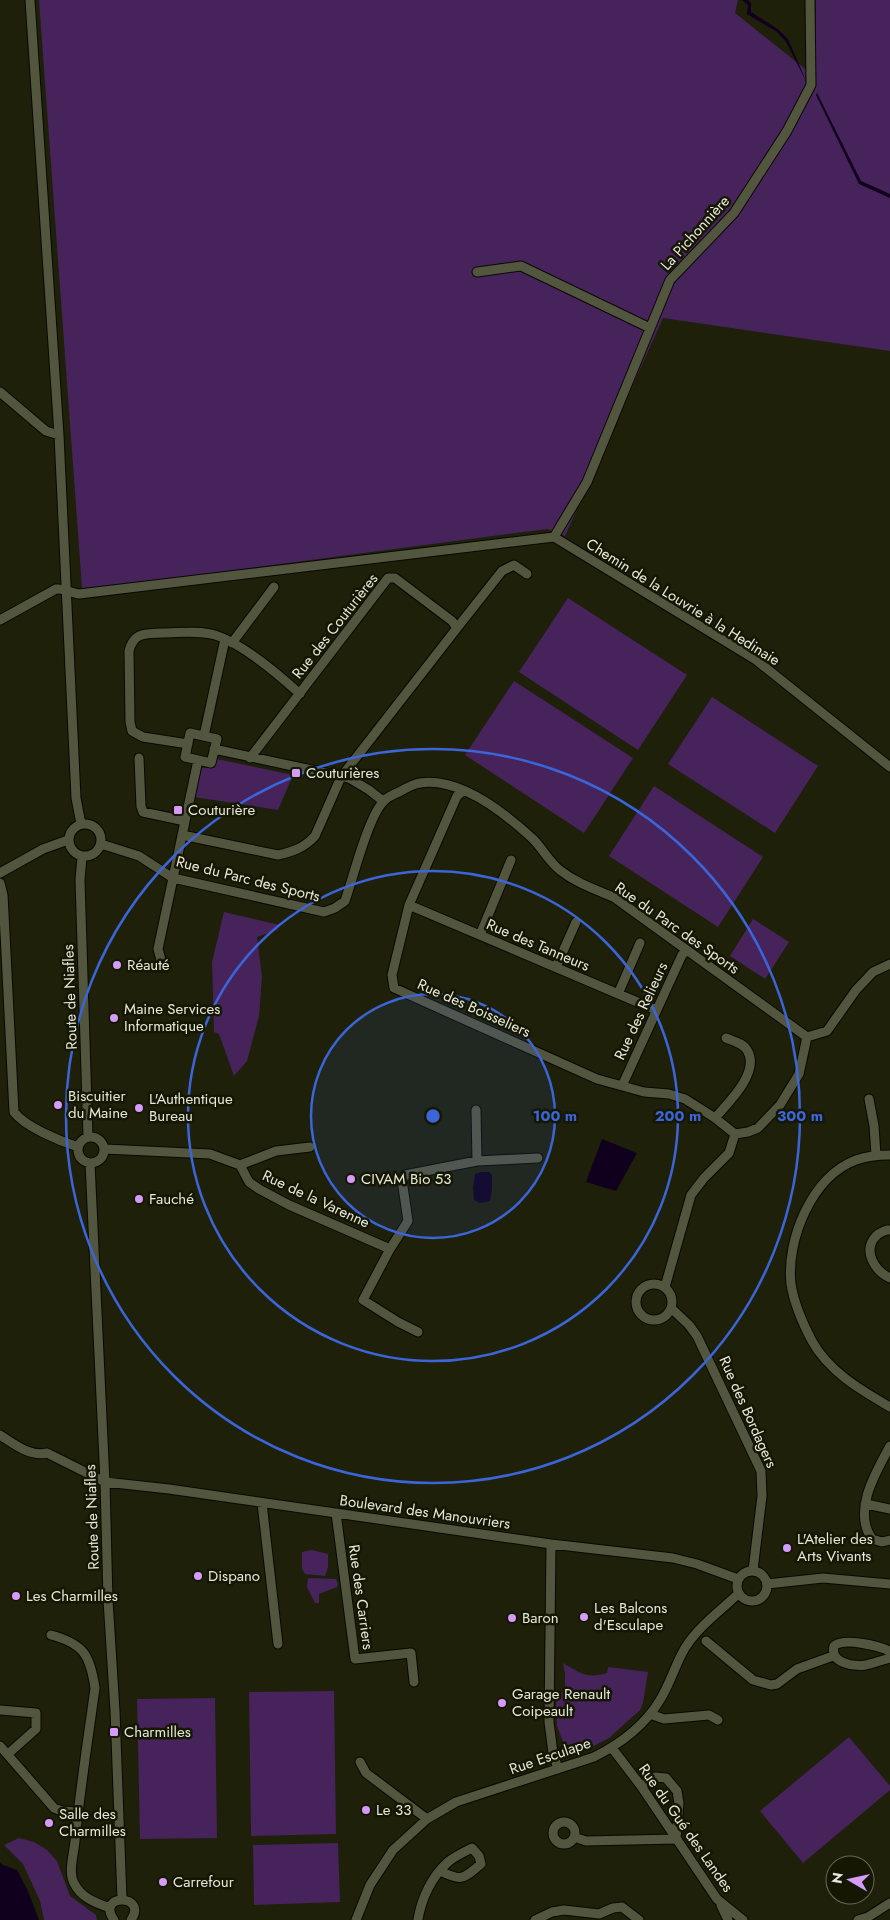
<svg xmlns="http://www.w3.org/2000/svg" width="890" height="1920" font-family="Jost,sans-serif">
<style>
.green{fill:#46235b}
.water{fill:#11001d}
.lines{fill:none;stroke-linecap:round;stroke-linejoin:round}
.minor-casing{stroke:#080900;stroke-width:11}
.minor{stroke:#53563e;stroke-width:9}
.ring{fill:none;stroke:#3b65d8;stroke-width:2.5}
.poi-dot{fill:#d59bfb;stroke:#151703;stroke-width:2}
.labels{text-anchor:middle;stroke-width:5;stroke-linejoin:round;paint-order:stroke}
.street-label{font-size:15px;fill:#e5e7d9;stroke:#151703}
.poi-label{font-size:15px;fill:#e5e7d9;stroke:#151703;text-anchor:start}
.centre{fill:#3b65d8;stroke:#151703;stroke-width:2.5}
.ring-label{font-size:15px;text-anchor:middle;font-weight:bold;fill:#3b65d8;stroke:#151703;stroke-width:5;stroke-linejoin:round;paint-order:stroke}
</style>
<rect width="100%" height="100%" fill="#1e200a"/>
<!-- green -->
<path class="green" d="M39,0H738L735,13L814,76L816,0H890V351L663,318L565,536L547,529L105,587L82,588Z
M568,598L687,675L638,750L519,672Z
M514,681L633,758L584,833L465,755Z
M712,697L818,766L775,833L668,764Z
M217,759L293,775L278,810L194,797L202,768H214Z
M654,786L763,857L718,927L609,856Z
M224,912L280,925L277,930L257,937L262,977L259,1016L247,1061L234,1076L219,1034L214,1032L212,962Z
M753,919L789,942L765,979L730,956Z
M312,1550L328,1554V1567L325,1576L305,1574L302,1569V1552Z
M308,1578L336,1579L338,1584L337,1587L319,1594V1603H315L307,1587Z
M563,1663C580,1673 587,1679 607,1673L608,1667L648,1672L643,1703L640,1710L609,1738L588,1749L567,1745L563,1742L557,1726L556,1699L565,1689V1674Z
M334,1691L336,1834L251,1836L249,1692Z
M215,1698L217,1838L140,1839L137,1699Z
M849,1737L890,1786V1790L803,1863L760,1811Z
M19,1838L34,1842L47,1850L57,1861L70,1896L96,1915L97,1920H44L40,1901L23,1864L4,1845Z
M338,1843L340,1902L254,1905L253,1845Z"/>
<!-- water -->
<path class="water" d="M742,0H748L751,3V12L779,30L788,39L807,83L786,42L777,32L747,14L748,5Z
M817,93L861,181L890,194V198L859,184L816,95Z
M602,1139L637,1153L616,1191L586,1182Z
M481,1172H489L492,1175V1189L490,1201L480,1203L474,1200L473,1188L475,1174Z
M0,1862L3,1865L17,1870L28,1891L39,1920H0Z"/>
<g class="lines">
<defs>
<path id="minor" d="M30,0L59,435L76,798L81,824
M477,272L521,266L650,328
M0,392L46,431L59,435
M554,537L587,482L670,280L734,213L787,131L811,85L810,0
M554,537L756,660L890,767
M0,620L56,589C64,588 71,593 79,594L554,537
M457,628L502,571L514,565L527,574
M232,643L274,587
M190,733L217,739L211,763L185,757Z
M204,736L225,639
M188,744L143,737L132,731L130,722L129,651C134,632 145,634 161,633C179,633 198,630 215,635C241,643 279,675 300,694
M214,749L349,778L369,790L383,801
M139,758L141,806L143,812L185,821
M463,791L457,796L409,905L392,975L394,988L597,1079L644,1092L669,1094L685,1099L715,1118L735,1134
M69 840a16 16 0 1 1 32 0a16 16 0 1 1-32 0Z
M182,835L278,855C292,852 304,848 315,836L341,777L457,628L452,621L395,578H388L250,758
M101,844L139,856L173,878L324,912L335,908L345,901C353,878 368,818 383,802C387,797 394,794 399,792C406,788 413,784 420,783C460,777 506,814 533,839C543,849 549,862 561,871C578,884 595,889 615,898L807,1037
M82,857L80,880L88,1137
M0,873L43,849L68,840
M0,883L3,895L5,933L14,1112C25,1127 60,1141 78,1147
M409,905L656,1010
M480,935L511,860
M163,967L158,949L198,760
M556,967L576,922
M618,994L640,943
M807,1037L827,1031L856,990L873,972L890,964
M622,1086L682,955L687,950
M869,1099L874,1126L876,1155
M476,1110L477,1161
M715,1118C728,1103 761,1072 747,1050C743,1043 733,1041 726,1038
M78 1150a13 13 0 1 1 26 0a13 13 0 1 1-26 0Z
M105,1149L210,1154L240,1165L276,1151L310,1147
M890,1155C878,1155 867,1156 856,1160C812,1176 786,1240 791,1284C794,1303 803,1324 812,1341C829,1372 861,1390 890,1407
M90,1163L105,1482L108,1600L115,1711L122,1899
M240,1165L249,1182L259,1189L289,1205L390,1249
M890,1230H887C884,1231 879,1233 876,1236C862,1251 875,1271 890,1278
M636 1302a18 18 0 1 1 36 0a18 18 0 1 1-36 0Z
M665,1287L691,1195L704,1178L729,1153L735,1134L748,1132L758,1128L780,1105L799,1074L807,1037
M671,1308L689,1325L697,1336L761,1471L762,1496L753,1570
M418,1332L398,1322L363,1300L390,1249L408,1221L402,1180L405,1175L477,1161L538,1158
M0,1435C14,1444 30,1457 47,1453L105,1482L169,1489L551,1544L673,1558L697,1564L738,1579
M890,1446C876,1472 852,1511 872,1539L882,1542L890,1540
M262,1503L278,1644
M866,1504L890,1509
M336,1513L355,1659L411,1653L414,1682
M551,1544L549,1722L553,1753L558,1769
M737 1586a15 15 0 1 1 30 0a15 15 0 1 1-30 0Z
M767,1584L823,1578L890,1584
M51,1635C84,1644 90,1655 95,1688C88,1739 80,1790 75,1841C74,1853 68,1872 74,1883C81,1898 96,1903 110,1908
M706,1641L753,1680L771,1685L777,1684L797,1669L833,1656
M890,1651C878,1646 844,1637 834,1646C829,1663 854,1667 866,1665C874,1663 882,1660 890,1658
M0,1710L36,1713V1729L8,1754
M650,1714L664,1719L709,1715L718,1720
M0,1746L54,1808L62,1811L78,1812
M612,1748L641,1786L717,1899L743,1920
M360,1762L366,1773L427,1819
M553 1833a11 11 0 1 1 22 0a11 11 0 1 1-22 0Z
M574,1837L586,1841L676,1839L679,1803L677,1791L666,1778L655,1777L641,1786
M721,1905L728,1920
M114,1920C95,1893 149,1894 131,1920
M356,1920L370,1885L393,1850L427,1819L456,1802L594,1757C620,1744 645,1725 660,1700C670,1684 675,1665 685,1648C698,1627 720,1611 738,1594
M418,1920C421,1899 432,1876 448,1862C455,1856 464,1852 472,1848L479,1856L481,1864C462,1879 463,1882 440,1871
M535,1920L552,1912L564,1910L599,1914L613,1908L622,1907L639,1920
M858,1920L868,1917L890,1903"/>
</defs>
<!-- minor casing -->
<use href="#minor" class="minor-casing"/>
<!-- minor -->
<use href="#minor" class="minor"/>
</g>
<!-- distance rings -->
<circle cx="433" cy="1116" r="122" fill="#3b65d8" fill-opacity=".12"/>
<g class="ring">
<circle cx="433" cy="1116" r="122"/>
<circle cx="433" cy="1116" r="245"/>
<circle cx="433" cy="1116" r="367"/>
</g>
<!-- markers -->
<g class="poi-dot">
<rect x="291" y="768" width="10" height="10" rx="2.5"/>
<rect x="173" y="805" width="10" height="10" rx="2.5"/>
<circle cx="117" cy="965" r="5"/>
<circle cx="114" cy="1018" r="5"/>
<circle cx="58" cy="1105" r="5"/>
<circle cx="139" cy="1108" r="5"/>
<circle cx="351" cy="1179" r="5"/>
<circle cx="139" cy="1199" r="5"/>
<circle cx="787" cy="1548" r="5"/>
<circle cx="198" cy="1576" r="5"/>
<circle cx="16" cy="1596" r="5"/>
<circle cx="584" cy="1617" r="5"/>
<circle cx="512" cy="1618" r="5"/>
<circle cx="502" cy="1703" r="5"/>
<rect x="109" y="1727" width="10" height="10" rx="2.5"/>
<circle cx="366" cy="1810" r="5"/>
<circle cx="49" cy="1823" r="5"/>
<circle cx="163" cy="1882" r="5"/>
</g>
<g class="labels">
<!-- street labels -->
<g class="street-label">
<text transform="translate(695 233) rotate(-48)" y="5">La Pichonnière</text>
<text transform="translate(683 602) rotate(32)" y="5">Chemin de la Louvrie à la Hedinaie</text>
<text transform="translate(335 626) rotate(-52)" y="5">Rue des Couturières</text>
<text transform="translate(248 879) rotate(14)" y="5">Rue du Parc des Sports</text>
<text transform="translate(677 928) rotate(35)" y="5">Rue du Parc des Sports</text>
<text transform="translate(538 945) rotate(23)" y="5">Rue des Tanneurs</text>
<text transform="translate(70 997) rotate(-92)" y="5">Route de Niafles</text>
<text transform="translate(474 1008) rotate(24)" y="5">Rue des Boisseliers</text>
<text transform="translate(641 1011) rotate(-65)" y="5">Rue des Relieurs</text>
<text transform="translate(316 1199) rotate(25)" y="5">Rue de la Varenne</text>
<text transform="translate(748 1412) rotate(66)" y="5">Rue des Bordagers</text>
<text transform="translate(425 1512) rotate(8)" y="5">Boulevard des Manouvriers</text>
<text transform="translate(92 1517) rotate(-92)" y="5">Route de Niafles</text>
<text transform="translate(361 1597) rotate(82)" y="5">Rue des Carriers</text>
<text transform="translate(550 1756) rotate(-19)" y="5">Rue Esculape</text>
<text transform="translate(686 1828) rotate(55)" y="5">Rue du Gué des Landes</text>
</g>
<!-- poi labels -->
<g class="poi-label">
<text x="306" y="778">Couturières</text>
<text x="188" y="815">Couturière</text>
<text x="127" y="970">Réauté</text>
<text x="124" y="1014">Maine Services<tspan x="124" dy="17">Informatique</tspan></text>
<text x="68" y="1101">Biscuitier<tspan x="68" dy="17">du Maine</tspan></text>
<text x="149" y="1104">L'Authentique<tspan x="149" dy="17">Bureau</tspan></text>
<text x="361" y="1184">CIVAM Bio 53</text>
<text x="149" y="1204">Fauché</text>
<text x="797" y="1544">L'Atelier des<tspan x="797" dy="17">Arts Vivants</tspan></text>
<text x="208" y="1581">Dispano</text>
<text x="26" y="1601">Les Charmilles</text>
<text x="594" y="1613">Les Balcons<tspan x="594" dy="17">d'Esculape</tspan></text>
<text x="522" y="1623">Baron</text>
<text x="512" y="1699">Garage Renault<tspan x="512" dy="17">Coipeault</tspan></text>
<text x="124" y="1737">Charmilles</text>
<text x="376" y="1815">Le 33</text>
<text x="59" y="1819">Salle des<tspan x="59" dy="17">Charmilles</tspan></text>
<text x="173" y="1887">Carrefour</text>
</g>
</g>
<circle cx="433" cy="1116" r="8" class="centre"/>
<g class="ring-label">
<text x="555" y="1121">100 m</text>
<text x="678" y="1121">200 m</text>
<text x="800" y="1121">300 m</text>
</g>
<!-- north arrow -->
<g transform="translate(850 1880) rotate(279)"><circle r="24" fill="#151703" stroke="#686a59"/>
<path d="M0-4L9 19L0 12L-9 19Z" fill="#d59bfb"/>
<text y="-8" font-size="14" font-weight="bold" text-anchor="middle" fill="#e5e7d9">N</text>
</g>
</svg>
